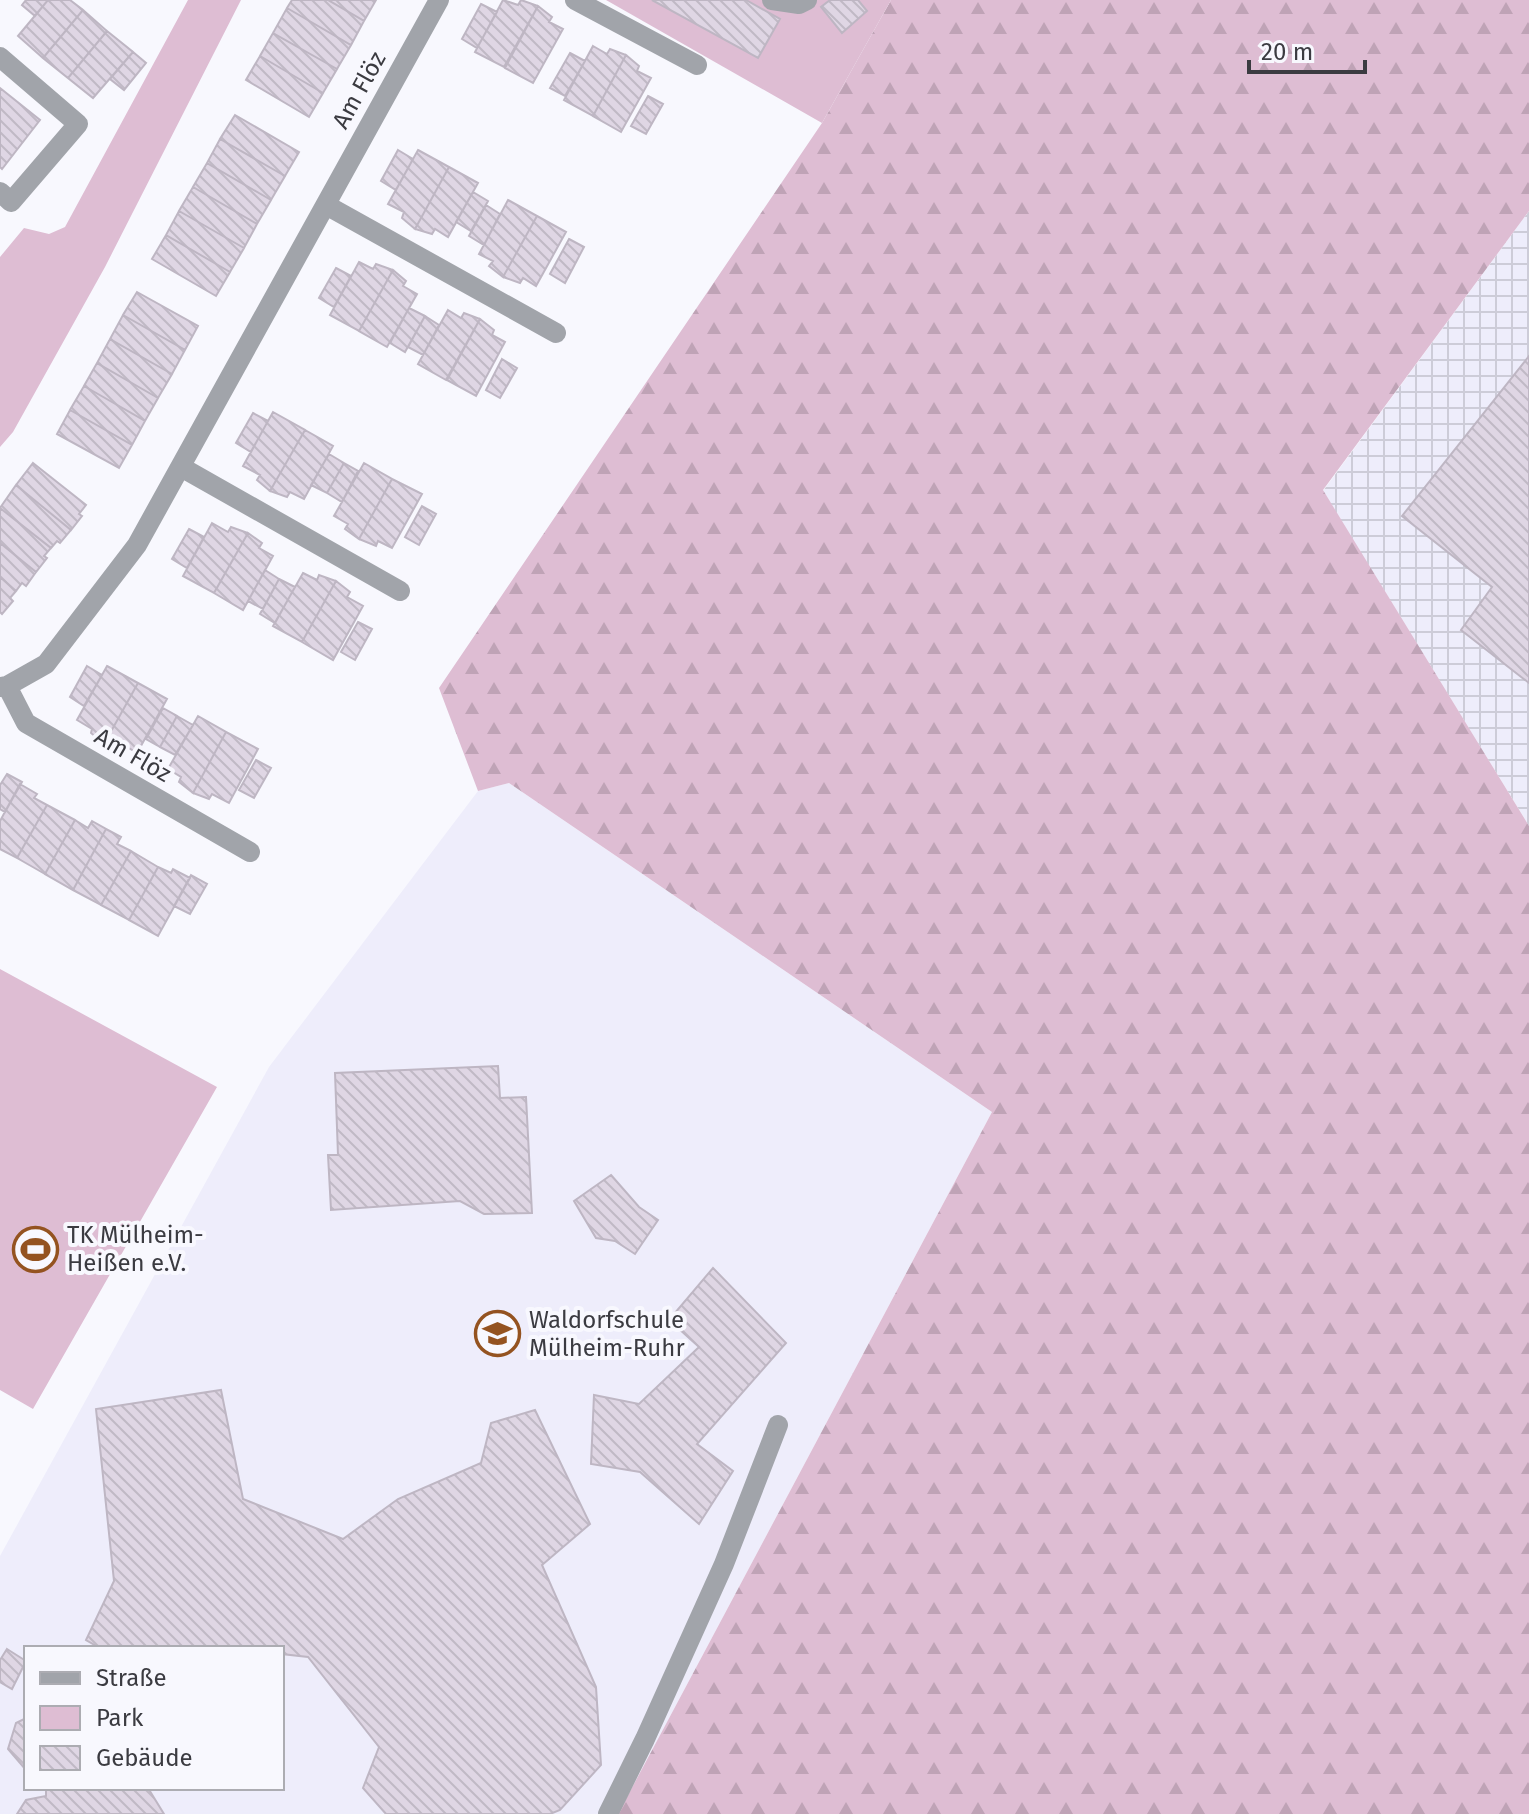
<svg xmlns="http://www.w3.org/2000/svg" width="1529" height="1814" font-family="'Fira Sans',sans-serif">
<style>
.built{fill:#eeedfb;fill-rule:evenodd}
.industrial{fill:url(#industrial-grid)}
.forest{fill:url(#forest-firs)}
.green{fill:#debdd3}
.building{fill:url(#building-back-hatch);stroke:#beb6c3;stroke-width:2}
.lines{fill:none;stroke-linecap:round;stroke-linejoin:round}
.service{stroke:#a1a4aa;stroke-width:20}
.minor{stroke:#a1a4aa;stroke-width:20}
.labels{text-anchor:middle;stroke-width:8;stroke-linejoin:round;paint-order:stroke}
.street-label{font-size:24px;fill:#3b3b41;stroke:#f8f8fe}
.poi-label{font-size:24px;fill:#3b3b41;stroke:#f8f8fe;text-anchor:start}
</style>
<defs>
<pattern id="industrial-grid" width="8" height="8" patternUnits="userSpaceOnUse" patternTransform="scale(2)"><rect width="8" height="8" fill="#eeedfb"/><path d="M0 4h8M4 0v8" fill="none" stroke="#cdccd8"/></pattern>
<pattern id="forest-firs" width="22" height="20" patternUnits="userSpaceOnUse" patternTransform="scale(2)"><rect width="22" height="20" fill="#debdd3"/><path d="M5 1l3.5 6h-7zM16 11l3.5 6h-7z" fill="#bfa3b6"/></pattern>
<pattern id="building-back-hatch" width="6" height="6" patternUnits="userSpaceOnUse" patternTransform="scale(2)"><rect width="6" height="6" fill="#dfd6e4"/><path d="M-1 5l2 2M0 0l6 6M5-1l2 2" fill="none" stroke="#c0b9c5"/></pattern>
</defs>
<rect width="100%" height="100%" fill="#f8f8fe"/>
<!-- built -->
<path class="built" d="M509,783L992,1112L618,1814H0V1556L269,1067L478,791ZM26,1648H282V1788H26Z"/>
<!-- industrial -->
<path class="industrial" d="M1529,211V826L1323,491Z"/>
<!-- forest -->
<path class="forest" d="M891,0H1529V211L1323,490L1529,826V1814H618L992,1112L509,783L478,791L439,688L822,123Z"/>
<!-- green -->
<path class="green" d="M188,0H241L105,267L13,432L0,447V257L24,228L49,234L65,227Z
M606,0H891L822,123Z
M0,969L217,1087L33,1409L0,1390Z"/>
<!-- building -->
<path class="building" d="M26,0H48L35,16L22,5Z
M48,0H70L83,10L43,58L18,36Z
M292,0H328L364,21L351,45L287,8Z
M328,0H376L364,21Z
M503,0L518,5L521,0L538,6L504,67L475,52Z
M652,0H746L780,19L758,58Z
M830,0H858L867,11L842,33L821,7Z
M481,4L497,12L477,48L462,39Z
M538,6L552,17L549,22L563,29L533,83L505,68Z
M287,8L351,45L337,69L273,33Z
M83,10L107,31L68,78L43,58Z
M107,31L133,52L93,98L68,78Z
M273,33L337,69L323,93L260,56Z
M593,46L607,54L610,49L626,55L593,116L564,100Z
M133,52L146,63L124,90L110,79Z
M570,53L585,61L565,96L550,88Z
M626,55L639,66L637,71L651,78L621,132L593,116Z
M260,56L323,93L309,117L246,80Z
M0,88L40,120L2,169L0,167Z
M648,96L663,104L646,134L631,126Z
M235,115L299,152L285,176L220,139Z
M220,139L285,176L271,200L207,163Z
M398,150L413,159L396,190L381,181Z
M418,150L449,167L415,229L402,218L404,212L388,204Z
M207,163L271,200L257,224L193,187Z
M449,167L478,183L448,237L435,229L432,234L415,229Z
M193,187L257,224L244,248L179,211Z
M473,192L488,201L471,231L456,222Z
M508,200L537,216L503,277L489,266L493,261L479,254Z
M486,205L500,214L484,245L469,236Z
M179,211L244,248L230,272L166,235Z
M537,216L566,232L536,286L523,278L520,283L503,277Z
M166,235L230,272L216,296L152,259Z
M569,239L584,247L565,283L550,274Z
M359,262L373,269L376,264L393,270L359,331L330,315Z
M336,268L351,276L334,307L319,298Z
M393,270L406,281L403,286L417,294L387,347L359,331Z
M137,292L198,326L185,350L123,315Z
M409,308L425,316L405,352L390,343Z
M448,310L461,318L464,313L480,319L446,380L418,364Z
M123,315L185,350L172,374L110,339Z
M425,316L439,325L423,355L408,347Z
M480,319L494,330L492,335L505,342L476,396L447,380Z
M110,339L172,374L158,398L97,363Z
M1529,356V683L1461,630L1492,587L1402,516Z
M502,359L517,368L500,398L486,390Z
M97,363L158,398L145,421L84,386Z
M84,386L145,421L132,445L70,410Z
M70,410L132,445L119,468L57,434Z
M273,412L305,430L270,491L257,480L260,475L243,466Z
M253,413L268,421L251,452L236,443Z
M305,430L333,446L304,499L290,492L287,497L270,491Z
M329,454L344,463L327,493L311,485Z
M33,463L86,505L79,514L82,516L71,530L16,485Z
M344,463L358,471L342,502L327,493Z
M364,463L392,479L359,539L345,529L348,524L334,516Z
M392,479L422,494L392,548L378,541L376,546L359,539Z
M16,485L71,530L60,543L57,541L51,548L0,508Z
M422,506L436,514L419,545L405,537Z
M0,508L51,548L44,556L47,558L36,572L0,543Z
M212,523L228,532L231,527L248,533L214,593L183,576Z
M189,529L204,537L187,568L172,559Z
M248,533L262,543L259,548L273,556L243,610L214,593Z
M0,543L36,572L26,586L22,583L16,591L0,577Z
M265,570L279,579L263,609L248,601Z
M303,573L317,580L319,575L336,581L302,642L273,626Z
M0,577L16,591L10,598L13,601L2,614L0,612Z
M279,579L295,587L275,623L260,614Z
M336,581L350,592L347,597L363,606L333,660L302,642Z
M358,622L372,629L355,660L341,652Z
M87,666L102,675L84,706L70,697Z
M107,666L138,683L104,744L91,733L92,729L77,720Z
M138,683L167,699L137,753L124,745L122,750L104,744Z
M163,708L177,716L160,747L146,739Z
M177,716L193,725L175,755L160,747Z
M198,716L226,732L193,793L179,782L181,777L168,769Z
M226,732L258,749L229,803L212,794L209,799L193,793Z
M256,760L271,768L254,798L239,790Z
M7,774L22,782L5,812L0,809V785Z
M20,784L37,794L34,798L47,805L17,858L0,849V821Z
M47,805L75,820L45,874L17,858Z
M75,820L88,828L92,821L106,829L73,890L45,874Z
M106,829L121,837L117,844L131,851L101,905L73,890Z
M131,851L158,867L129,920L101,905Z
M158,867L171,873L173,869L190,878L158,936L129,920Z
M191,875L207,884L190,914L174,906Z
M498,1066L500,1098L526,1097L532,1213L484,1214L460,1201L331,1210L328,1155H338L335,1073Z
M611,1175L639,1207L658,1220L635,1254L615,1241L596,1238L574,1201Z
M713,1268L786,1343L697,1444L733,1471L699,1524L640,1472L591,1464L594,1395L639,1404L699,1347L669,1320Z
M221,1390L243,1499L343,1539L398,1499L481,1463L491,1423L535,1410L590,1524L542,1565L596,1687L601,1765L560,1810L550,1814H386L363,1788L379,1747L308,1657L282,1654V1648H100L86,1640L114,1581L96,1409Z
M7,1649L26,1661L12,1689L0,1682V1660Z
M26,1718V1770L8,1749L16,1723Z
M46,1788H148L164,1814H17L26,1800L46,1796Z"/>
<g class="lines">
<!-- service -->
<path class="service" d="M772,0L799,4L807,0
M608,1814L645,1739L724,1564L778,1425"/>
<!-- minor -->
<path class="minor" d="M575,0L697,65
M0,57L78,124L11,202L0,192
M326,205L556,333
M181,467L400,591
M7,686L26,723L250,852
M0,687L7,686L46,664L137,545L439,0"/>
</g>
<!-- icons -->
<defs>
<symbol id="stadium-ring" viewBox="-11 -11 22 22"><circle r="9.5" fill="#f8f8fe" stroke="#945320" stroke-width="1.5"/><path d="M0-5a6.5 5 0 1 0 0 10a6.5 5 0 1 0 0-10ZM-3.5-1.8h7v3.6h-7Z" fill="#945320"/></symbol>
<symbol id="school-ring" viewBox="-11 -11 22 22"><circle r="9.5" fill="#f8f8fe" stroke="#945320" stroke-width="1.5"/><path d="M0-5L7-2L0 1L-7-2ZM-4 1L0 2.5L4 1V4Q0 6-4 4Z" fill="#945320"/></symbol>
</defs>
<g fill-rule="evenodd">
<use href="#stadium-ring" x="10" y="1224" width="51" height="51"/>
<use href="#school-ring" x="472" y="1308" width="51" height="51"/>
</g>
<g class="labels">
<!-- street labels -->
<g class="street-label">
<text transform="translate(359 90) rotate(-61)" y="8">Am Flöz</text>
<text transform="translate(133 755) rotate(30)" y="8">Am Flöz</text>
</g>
<!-- poi labels -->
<g class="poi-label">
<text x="67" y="1243">TK Mülheim-<tspan x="67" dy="28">Heißen e.V.</tspan></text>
<text x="529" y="1328">Waldorfschule<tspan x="529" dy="28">Mülheim-Ruhr</tspan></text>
</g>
</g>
<!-- legend -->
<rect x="24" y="1646" width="260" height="144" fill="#f8f8fe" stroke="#acacb2" stroke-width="2"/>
<rect x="40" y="1672" width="40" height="12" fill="#a1a4aa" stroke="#acacb2" stroke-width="2"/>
<text x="96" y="1686" font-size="24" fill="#3b3b41">Straße</text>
<rect x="40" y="1706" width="40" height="24" fill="#debdd3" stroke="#acacb2" stroke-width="2"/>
<text x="96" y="1726" font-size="24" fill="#3b3b41">Park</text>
<rect x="40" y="1746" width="40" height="24" fill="url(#building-back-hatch)" stroke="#acacb2" stroke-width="2"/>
<text x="96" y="1766" font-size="24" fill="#3b3b41">Gebäude</text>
<!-- scale -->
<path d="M1249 60v12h116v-12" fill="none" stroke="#3b3b41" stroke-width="4"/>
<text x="1261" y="60" font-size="24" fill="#3b3b41" stroke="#f8f8fe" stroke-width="6" paint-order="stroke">20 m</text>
</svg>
